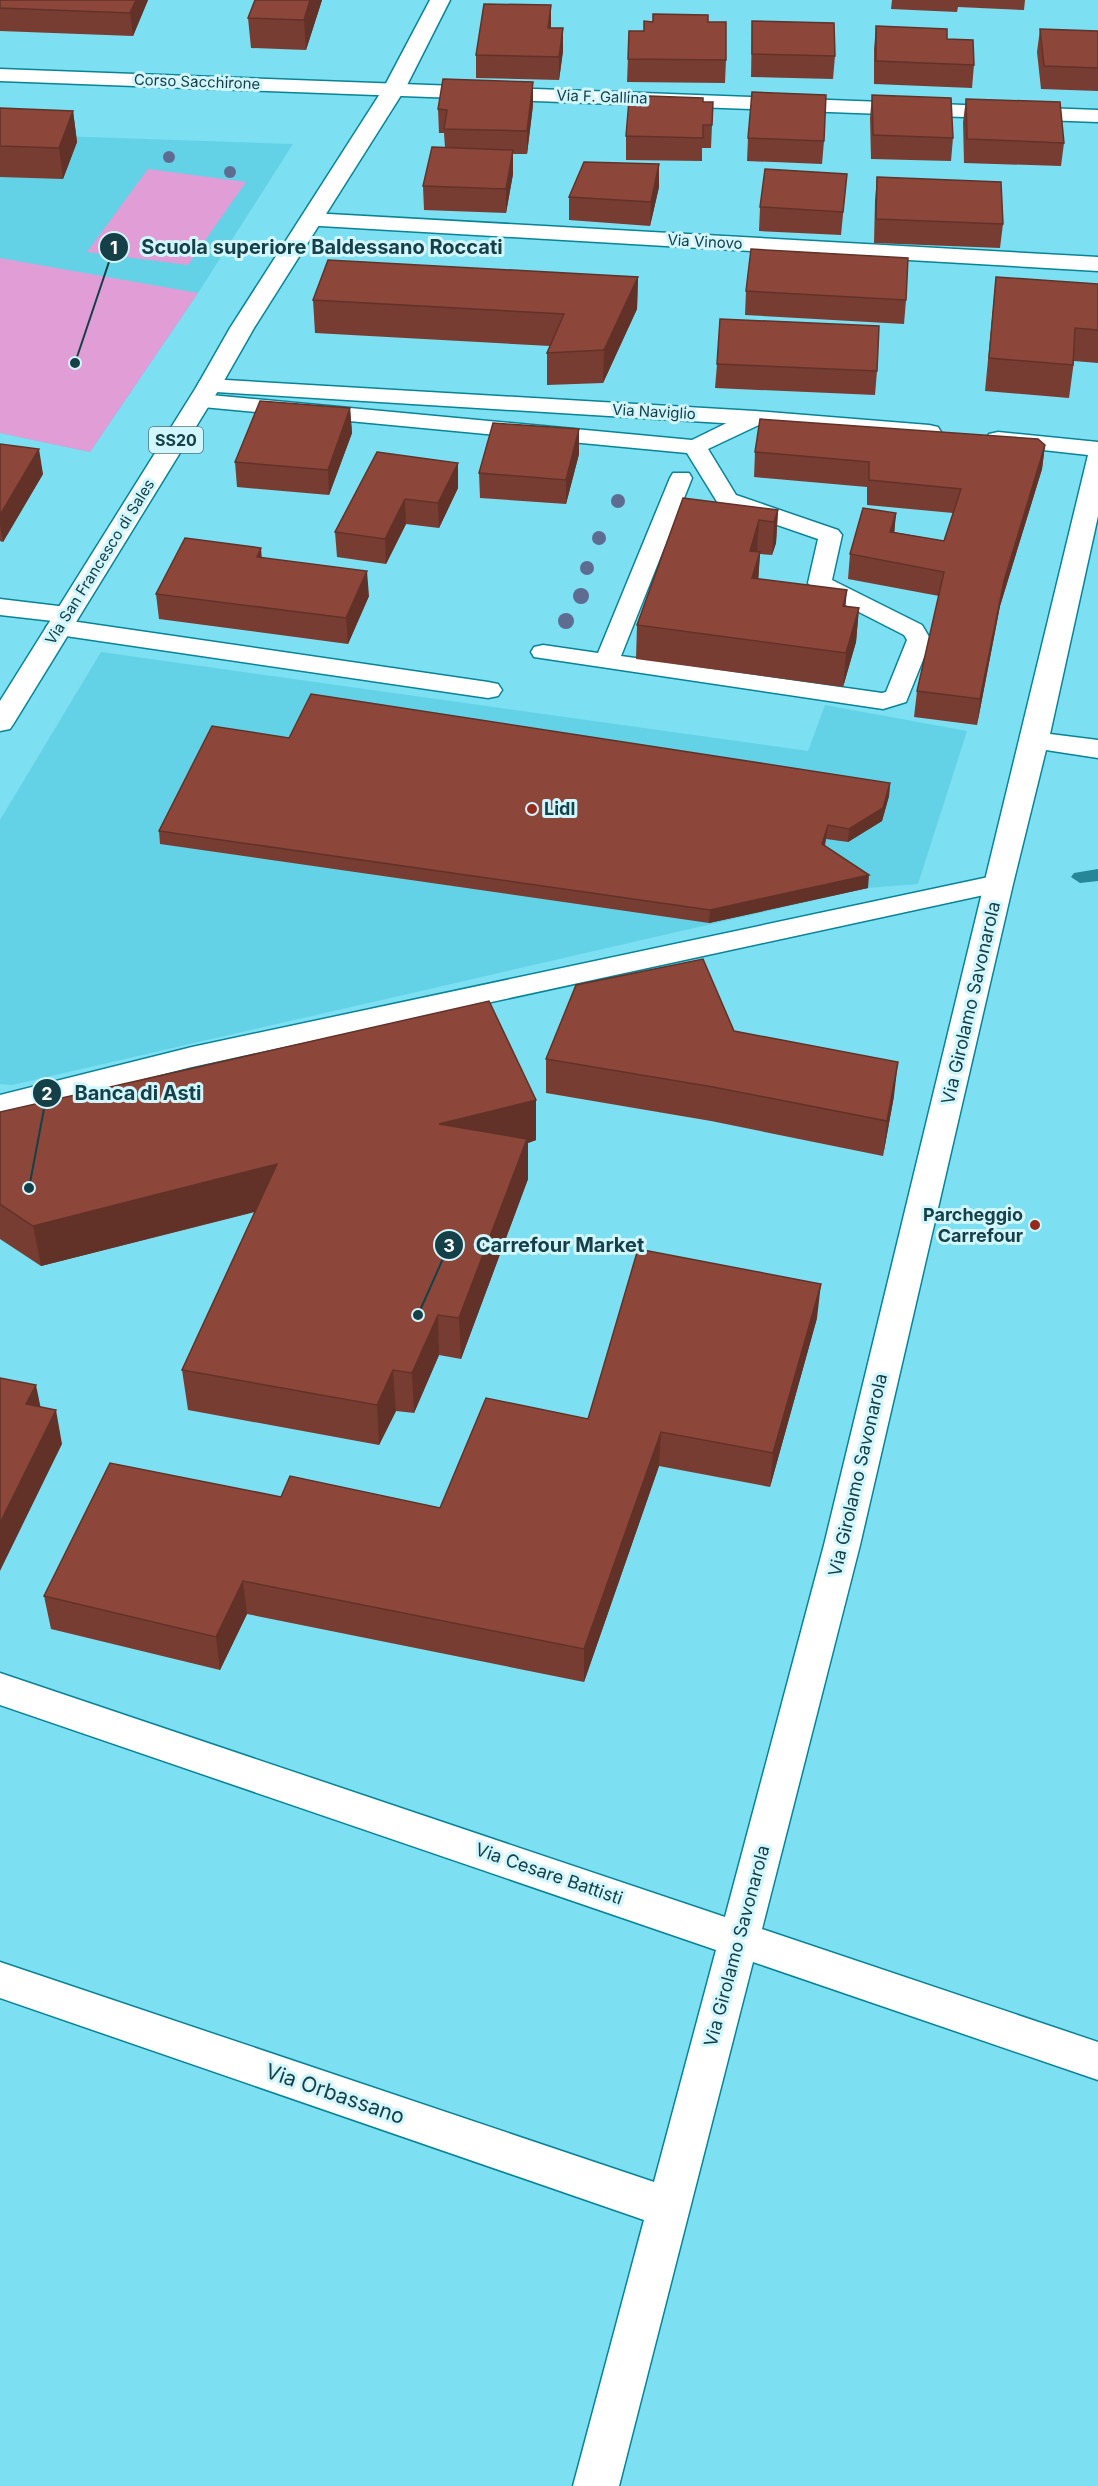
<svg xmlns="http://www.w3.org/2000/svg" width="1098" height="2486" font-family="Inter,sans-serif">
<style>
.built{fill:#64d2e6}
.green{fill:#e09dd6}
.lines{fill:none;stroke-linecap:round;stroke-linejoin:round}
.stream{fill:#268798;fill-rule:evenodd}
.service-casing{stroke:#088496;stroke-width:3}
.minor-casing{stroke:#088496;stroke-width:3}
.primary-casing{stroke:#088496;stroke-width:3}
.service{fill:#fff;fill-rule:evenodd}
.minor{fill:#fff;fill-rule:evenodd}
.primary{fill:#fff;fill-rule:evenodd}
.tree{fill:#5f6c91}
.wall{fill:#783d32}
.shaded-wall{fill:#623229}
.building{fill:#8c473a;stroke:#623229;stroke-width:1.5}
.poi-dot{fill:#952b1b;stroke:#d2f6fd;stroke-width:2}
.labels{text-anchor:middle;stroke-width:6;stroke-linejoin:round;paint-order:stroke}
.far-street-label{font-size:15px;fill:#154048;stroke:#d2f6fd}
.shield{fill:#d2f6fd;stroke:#4e777e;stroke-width:1.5}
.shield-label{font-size:16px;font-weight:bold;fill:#154048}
.poi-label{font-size:18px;font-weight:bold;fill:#154048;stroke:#d2f6fd;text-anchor:start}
.street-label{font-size:18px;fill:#154048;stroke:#d2f6fd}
.near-street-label{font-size:21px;fill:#154048;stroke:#d2f6fd}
.leader{fill:none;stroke:#154048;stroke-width:2}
.callout-dot{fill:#154048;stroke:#d2f6fd;stroke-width:2}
.mark-label{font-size:18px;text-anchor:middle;font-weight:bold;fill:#fff}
.callout-label{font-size:20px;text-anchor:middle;font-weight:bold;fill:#154048;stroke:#d2f6fd;stroke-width:6;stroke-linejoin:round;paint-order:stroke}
</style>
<rect width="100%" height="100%" fill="#7cdff2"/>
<!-- built -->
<path class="built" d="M0,134L293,144L198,293L90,452L0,433Z
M101,652L808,751L825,705L967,731L918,884L868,888L12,1085L0,1084V820Z"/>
<!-- green -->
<path class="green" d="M148,169L246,182L188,265L87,252Z
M0,258L198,293L90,452L0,433Z"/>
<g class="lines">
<!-- stream -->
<path class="stream" d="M1098,869V881L1080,883L1071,877L1074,873Z"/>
<defs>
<path id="service" d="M200,394L692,440L747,413H763L766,418L763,423L708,449L736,495L838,530L842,535L832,580L922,625L931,640L906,702L883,709L534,657L531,652L534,647L543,645L598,653L670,478L673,473H689L692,478L621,656L882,693L886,692L907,640L904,635L812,588L808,583L818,539L719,505L687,453L192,406L189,401L192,396Z
M998,875L1007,878L1011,884L1007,890L192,1067L0,1115V1095L192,1047Z"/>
<path id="minor" d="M0,69L1098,110V122L0,81Z
M311,213L1098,257V271L303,225L300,220L303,215Z
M209,379L755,411L929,425L938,427L941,432L938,437L929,439L755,425L200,391L197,386L200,381Z
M998,432L1098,442V516L1050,734L1098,740V758L1046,750L1013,884L860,1545L762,1929L1098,2042V2080L753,1962L619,2486H573L644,2220L0,1998V1962L654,2182L716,1950L0,1705V1673L725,1917L824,1545L1088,455L989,444L986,439L989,434Z
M0,599L75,608L79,614L71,621L488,682L498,684L502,690L498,696L488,698L59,635L50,633L46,627L53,621L0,615Z"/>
<path id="primary" d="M430,0H450L405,89L254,328L221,386L14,723L10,729L0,731V701L197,386L230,328L383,89Z"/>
</defs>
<!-- service casing -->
<use href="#service" class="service-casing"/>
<!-- minor casing -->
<use href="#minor" class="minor-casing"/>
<!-- primary casing -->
<use href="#primary" class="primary-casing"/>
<!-- service -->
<use href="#service" class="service"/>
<!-- minor -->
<use href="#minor" class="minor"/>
<!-- primary -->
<use href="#primary" class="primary"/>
</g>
<!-- trees -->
<g class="tree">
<circle cx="169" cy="157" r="6"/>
<circle cx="230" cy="172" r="6"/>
<circle cx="618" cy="501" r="7"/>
<circle cx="599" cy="538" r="7"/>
<circle cx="587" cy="568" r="7"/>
<circle cx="581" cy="596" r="8"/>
<circle cx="566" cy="621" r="8"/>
</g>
<!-- wall -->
<path class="wall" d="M0,0H148L133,36L0,31Z
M255,0H322L306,50L251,48L248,18Z
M892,0H1025L1024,10L958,7L957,12L891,9Z
M752,21L835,56L833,79L751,77Z
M708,22L726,60L725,83L627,82L629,31H644Z
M876,26L947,39L974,65L972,88L874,84V49Z
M551,28H563V51L559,80L476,78V55Z
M1040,29L1098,31V91L1041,89L1037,52Z
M872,95L953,138L951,161L871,159L870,118Z
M966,99L1064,143L1061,166L964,163L963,122Z
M703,102H713L711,148H702V161L626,160V136Z
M533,105L527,154H513V174L506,213L424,210L423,186L445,148L444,133H439L438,109Z
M0,108L73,111L77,142L63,179L0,177Z
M748,138L824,141L822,164L747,161Z
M659,164V187L650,226L569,220V197Z
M847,174L841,235L759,231L760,207Z
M877,177L1003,224L1000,248L874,243L875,201Z
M638,277L637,309L603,383L547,385V353L550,346L315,333L313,300Z
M996,277L1098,284V363L1074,361L1069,398L985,391Z
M746,291L906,300L904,324L745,315Z
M717,364L877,371L875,395L715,388Z
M350,408L352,433L329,495L237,487L235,462Z
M579,429V454L566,504L480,498L479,473Z
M0,444L43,474L3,542L0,541Z
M1045,445L1042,469L1000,606L977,725L914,717L917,691L939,596L848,579L850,554L896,513L894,532L944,541L953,513L867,505V487L754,477L755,452Z
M377,452L458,488L439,528L406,524L386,564L337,557L335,532Z
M683,498L778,510L776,543L772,555L760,554L758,579L846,607L859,608L856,642L843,687L636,659L637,625Z
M262,558L369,596L348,644L159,619L156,594Z
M289,738L890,783L889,796L882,821L848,842L826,839L825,846L868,888L709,923L160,844L159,831Z
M734,1031L894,1096L883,1156L711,1121L546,1093V1059Z
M536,1100V1140L528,1143V1179L461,1359L439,1355L414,1413L396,1411L379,1445L188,1410L182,1370L255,1212L41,1266L0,1239V1112Z
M817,1318L770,1487L659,1466L584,1682L247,1614L220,1670L51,1629L44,1596L281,1497L440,1508L588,1419Z"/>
<!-- shaded-wall -->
<path class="shaded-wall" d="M136,0H148L133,36L130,13Z
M310,0H322L306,50L304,20Z
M551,5V28H548Z
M563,28V51L559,80V57Z
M533,82V105L527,154V131Z
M73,111L77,142L63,179L59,148Z
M513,150V174L506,213V189Z
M659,164V187L650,226L651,202Z
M638,277L637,309L603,383L604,350Z
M350,408L352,433L329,495L328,470Z
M579,429V454L566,504V480Z
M1045,445L1042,469L1000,606L977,725L980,699L1004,581Z
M39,449L43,474L3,542L0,525V515Z
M458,463V488L439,528L438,503Z
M405,499L406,524L386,564L385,539Z
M778,510L776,543L772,555L774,522Z
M896,513L894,537L890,532Z
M759,520L757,553L750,551Z
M261,548L263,573L257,557Z
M760,552L758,586L752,578Z
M367,571L369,596L348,644L346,618Z
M847,590L844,624L843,606Z
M859,608L856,642L843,687L846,653Z
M890,783L889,796L882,821L848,842L849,829Z
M828,825L826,839L821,858L822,844Z
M869,875L868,888L709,923L710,910Z
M898,1062L894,1096L883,1156L887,1121Z
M536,1100V1140L528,1143V1179L461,1359L459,1318L439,1124Z
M277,1164L281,1205L41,1266L33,1226Z
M821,1284L817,1318L770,1487L773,1453Z
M438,1315L439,1355L414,1413L412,1373Z
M393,1370L396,1411L379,1445L377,1405Z
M36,1385L43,1419L26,1404Z
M56,1410L62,1444L0,1571V1523Z
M661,1432L659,1466L584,1682V1649Z
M243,1581L247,1614L220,1670L216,1637Z"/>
<!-- building -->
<path class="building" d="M0,0H136L130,13L0,8Z
M255,0H310L304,20L248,18Z
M484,4L551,5L548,28H563L559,57L476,55Z
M653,14L708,15V22H726V60L628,59L629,31H644V21L653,22Z
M752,21L834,23L835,56L752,54Z
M876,26L947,29V39L973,40L974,65L876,61Z
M1040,29L1098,31V68L1044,66Z
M443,79L533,82L527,131L444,129L447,110L438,109Z
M752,92L826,95L824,141L748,138Z
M872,95L951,98L953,138L873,135Z
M649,96L703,98V102H713L712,125H703V138L626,136L629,100H648Z
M966,99L1060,102L1064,143L967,139Z
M0,108L73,111L59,148L0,146Z
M432,147L513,150L506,189L423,186Z
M584,162L659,164L651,202L569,197Z
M765,169L847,174L843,212L760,207Z
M877,177L1001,182L1003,224L876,219Z
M751,249L908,258L906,300L746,291Z
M328,260L638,277L604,350L547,353L564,314L313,300Z
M996,277L1098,284V330L1075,328L1073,365L989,358Z
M720,319L879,326L877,371L717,364Z
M260,401L350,408L328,470L235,462Z
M760,419L1038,439L1045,445L1004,581L980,699L917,691L944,572L850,554L863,508L896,513L890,532L944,541L961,489L869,480V462L755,452Z
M493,423L579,429L566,480L479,473Z
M0,444L39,449L0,515Z
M377,452L458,463L438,503L405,499L385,539L335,532Z
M683,498L778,510L774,522L759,520L750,551L760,552L752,578L847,590L843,606L859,608L846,653L637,625Z
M185,538L261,548L257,557L367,571L346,618L156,594Z
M311,694L890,783L883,808L849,829L828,825L822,844L869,875L710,910L159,831L212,726L289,738Z
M703,959L734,1031L898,1062L887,1121L713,1087L546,1059L576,985Z
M489,1001L536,1100L439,1124L527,1139L459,1318L438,1315L412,1373L393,1370L377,1405L182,1370L277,1164L33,1226L0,1204V1112Z
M638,1249L821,1284L773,1453L661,1432L584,1649L243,1581L216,1637L44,1596L110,1463L281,1497L290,1476L440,1508L486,1398L588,1419Z
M0,1378L36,1385L26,1404L56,1410L0,1523Z"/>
<!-- markers -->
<g class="poi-dot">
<circle cx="532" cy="809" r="6"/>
<circle cx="1035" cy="1225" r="6"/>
</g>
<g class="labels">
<!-- far-street labels -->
<g class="far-street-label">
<text transform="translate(197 82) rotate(2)" y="5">Corso Sacchirone</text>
<text transform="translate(602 97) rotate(2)" y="5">Via F. Gallina</text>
<text transform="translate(705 242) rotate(3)" y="5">Via Vinovo</text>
<text transform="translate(654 412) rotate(3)" y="5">Via Naviglio</text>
<text transform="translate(100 562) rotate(-58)" y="5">Via San Francesco di Sales</text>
</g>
<!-- shield labels -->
<rect class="shield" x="149" y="427" width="54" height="26" rx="4.5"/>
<g class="shield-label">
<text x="176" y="446">SS20</text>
</g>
<!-- poi labels -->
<g class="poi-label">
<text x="544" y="815">Lidl</text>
<text x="1023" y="1221" text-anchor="end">Parcheggio<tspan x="1023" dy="21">Carrefour</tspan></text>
</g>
<!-- street labels -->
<g class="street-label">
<text transform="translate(971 1003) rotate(-77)" y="6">Via Girolamo Savonarola</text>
<text transform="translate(858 1475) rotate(-77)" y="6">Via Girolamo Savonarola</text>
<text transform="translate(549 1874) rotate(19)" y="6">Via Cesare Battisti</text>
<text transform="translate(737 1946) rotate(-75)" y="6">Via Girolamo Savonarola</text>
</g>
<!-- near-street labels -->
<g class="near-street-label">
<text transform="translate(335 2094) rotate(19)" y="7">Via Orbassano</text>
</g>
</g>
<!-- callouts -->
<path class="leader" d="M75 363L114 247M29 1188L47 1093M418 1315L449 1245"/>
<g class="callout-dot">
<circle cx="75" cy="363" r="6"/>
<circle cx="29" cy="1188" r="6"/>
<circle cx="418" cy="1315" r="6"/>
<circle cx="114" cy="247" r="15"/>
<circle cx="47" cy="1093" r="15"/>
<circle cx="449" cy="1245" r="15"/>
</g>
<g class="mark-label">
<text x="114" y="254">1</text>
<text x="47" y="1100">2</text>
<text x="449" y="1252">3</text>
</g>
<g class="callout-label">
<text x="322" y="254">Scuola superiore Baldessano Roccati</text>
<text x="138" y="1100">Banca di Asti</text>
<text x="560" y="1252">Carrefour Market</text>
</g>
</svg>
